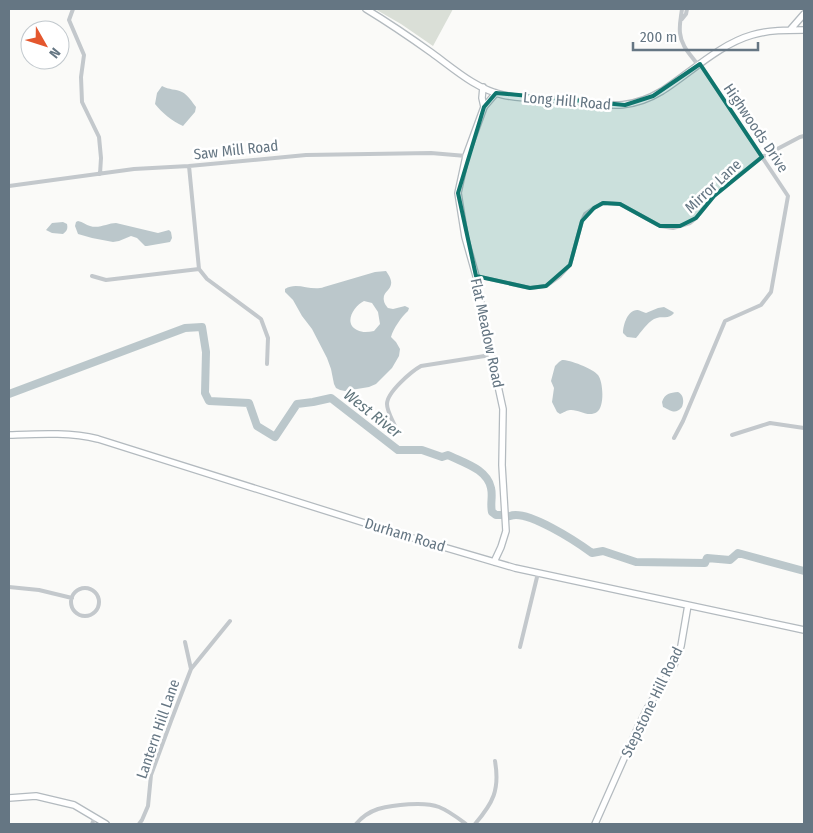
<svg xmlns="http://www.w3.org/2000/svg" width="813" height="833" font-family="'Fira Sans Condensed',sans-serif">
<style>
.green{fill:#dadfd7}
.water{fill:#bbc7cb;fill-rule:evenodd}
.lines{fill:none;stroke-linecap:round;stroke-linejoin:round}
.river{stroke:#bbc7cb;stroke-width:8}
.secondary-casing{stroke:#b3babf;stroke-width:8}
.street{stroke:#c3c8cc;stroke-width:4}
.secondary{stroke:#fff;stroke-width:5.5}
.marked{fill:#0f766e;fill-opacity:0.2;stroke:#0f766e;stroke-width:4;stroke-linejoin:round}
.labels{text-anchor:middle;stroke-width:5;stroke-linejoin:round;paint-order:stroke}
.street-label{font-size:15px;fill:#657683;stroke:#fff}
.water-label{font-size:16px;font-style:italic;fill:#60757c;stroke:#fff}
</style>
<rect width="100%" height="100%" fill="#fafaf8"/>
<!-- green -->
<path class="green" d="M375,9H453L433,46L401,24Z"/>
<!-- water -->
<path class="water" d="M162,86C169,90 176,89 182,92C188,95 192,102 196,107L195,112L183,126C172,121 162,113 155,104L157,93Z
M78,221C83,222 86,225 90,226C99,229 108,223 116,223L158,233L169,230L171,232L172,238L170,242L147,246H145L137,238L131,236L119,241L113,242L92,238L78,234L75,226L76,222Z
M63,222L67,224C68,229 67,231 63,234L52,233L46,230L52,223Z
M386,271C400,290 381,289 384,301C384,303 387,307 388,308L393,309L405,306L409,308L408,311C402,316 393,329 391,337L396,342L400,349L399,356L392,368L376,384L369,387L345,391L340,390L336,388L334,384L331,369L327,358L312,329L302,316L293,300L285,292V289C297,281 311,292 324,287L375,272ZM364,301L372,303L378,312L380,324L374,331C368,332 363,333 357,330C343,323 354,306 364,301Z
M664,307L673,312L674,313C669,320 662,315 654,319C647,323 641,332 636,338L627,337L623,333C623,325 628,309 638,310C639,310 645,313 646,313L658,308Z
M562,360C570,360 592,368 598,375C603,381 605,406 597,412C588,418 579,409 570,410C567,410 563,413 560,414L557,412L552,402L554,388L551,381L555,366L559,362Z
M678,392C684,395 684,402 682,407C675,415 672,411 663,407L662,402C665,393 670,393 678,392Z"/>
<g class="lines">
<!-- river -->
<path class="river" d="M9,394L185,328L202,327L206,352L205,393L209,401L249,403L257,426L275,437L297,404L313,402L331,398L398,450H422L442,457L448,455C464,463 487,469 491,488C493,496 490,504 492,512L496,515H501
M510,516C527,509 577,542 592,553L603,551L636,562L705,563L707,558L730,560L738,553L804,571"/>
<defs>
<path id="secondary" d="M366,9C389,23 411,38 432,53C454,69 476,89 503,95C524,100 549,98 571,101C607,105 629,111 662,91C690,73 720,44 752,35C769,30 787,30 804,30
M790,30L804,14
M483,87L482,98L484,107
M9,435C38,434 69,432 98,439L406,536L515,568L804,630
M494,562L501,547L506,531L502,465L503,409L485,326L476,276L465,237L458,193L466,156L484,107L496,93
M9,798L36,796L74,805L106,824
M595,824L638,727L648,707L674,665L681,646L688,605"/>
</defs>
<!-- secondary casing -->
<use href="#secondary" class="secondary-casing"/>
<!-- street -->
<path class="street" d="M73,9L69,20L84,55L81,77L82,102L99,137L101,158L100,174
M682,9C681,17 679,25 680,33C681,46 691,55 698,65
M682,19L686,14L687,9
M189,166L199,269L207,279L261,319L268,338L267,364
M9,186L134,169L189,166L306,155L431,153L466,156
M92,276L106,280L199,269
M476,276L530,288L546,286L560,276L570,265L582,221L585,214L594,208L603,203L620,204L660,226L673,228L680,226L690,223L696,218L714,196L762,157L800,137L804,136
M395,426C392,419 387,411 387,404C387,392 412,371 421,366L491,355
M732,435L770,423L804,428
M674,438L683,421L725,321L761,305L771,292L788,196L700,64
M9,587L39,590L72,598
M71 602a14 14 0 1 1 28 0a14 14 0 1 1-28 0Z
M520,647L538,573
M191,669L230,621
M92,824L95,817
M139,824L142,820L148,806L151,775L171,721L191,669L185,642
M356,824C361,818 369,812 378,809C393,805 424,801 439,807C449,811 458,818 466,824
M475,824C493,803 500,790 495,761"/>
<!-- secondary -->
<use href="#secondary" class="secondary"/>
</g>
<!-- marked area -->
<path class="marked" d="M700,64L762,157L714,196L696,218L680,226H660L620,204L603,203L594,208L582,221L570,265L546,286L530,288L476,276L458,193L484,107L496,93L625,105L653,96Z"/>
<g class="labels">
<!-- street labels -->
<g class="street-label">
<text transform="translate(567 101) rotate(5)" y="5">Long Hill Road</text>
<text transform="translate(756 128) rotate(56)" y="5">Highwoods Drive</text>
<text transform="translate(236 150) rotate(-6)" y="5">Saw Mill Road</text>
<text transform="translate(713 186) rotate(-43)" y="5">Mirror Lane</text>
<text transform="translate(487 333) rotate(78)" y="5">Flat Meadow Road</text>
<text transform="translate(405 535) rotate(17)" y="5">Durham Road</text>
<text transform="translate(652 702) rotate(-64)" y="5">Stepstone Hill Road</text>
<text transform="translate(158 729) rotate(-71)" y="5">Lantern Hill Lane</text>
</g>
<!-- water labels -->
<g class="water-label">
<text transform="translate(373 413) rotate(38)" y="6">West River</text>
</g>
</g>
<!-- border -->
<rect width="813" height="833" fill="none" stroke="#657683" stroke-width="20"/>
<!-- north arrow -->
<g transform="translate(45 45) rotate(129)"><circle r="24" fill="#ffffff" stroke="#c1c8cd"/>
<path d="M0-4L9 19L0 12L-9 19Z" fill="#e4572e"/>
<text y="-8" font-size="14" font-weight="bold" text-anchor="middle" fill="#657683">N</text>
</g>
<!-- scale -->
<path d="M633 42v8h125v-8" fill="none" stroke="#657683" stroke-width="2.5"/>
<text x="640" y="42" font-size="15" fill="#657683" stroke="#ffffff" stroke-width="4" paint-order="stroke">200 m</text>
</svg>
